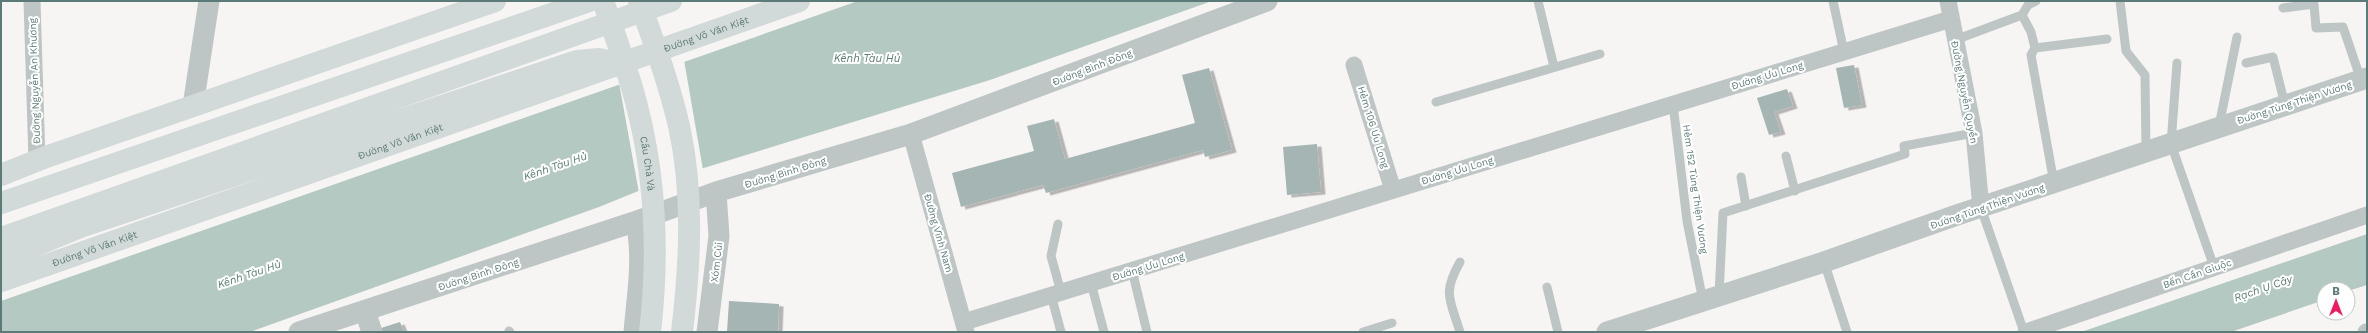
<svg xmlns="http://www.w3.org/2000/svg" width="2368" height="333" font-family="'Work Sans',sans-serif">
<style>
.water{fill:#b5c9c3}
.pier{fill:#f7f5f3}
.building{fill:#a4b5b3;filter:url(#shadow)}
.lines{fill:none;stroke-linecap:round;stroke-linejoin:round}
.service{stroke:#bdc6c5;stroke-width:9}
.minor{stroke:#bdc6c5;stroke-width:17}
.tertiary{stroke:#bdc6c5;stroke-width:21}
.primary{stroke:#d1dad9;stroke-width:22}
.trunk{stroke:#d1dad9;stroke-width:22}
.labels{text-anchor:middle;stroke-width:4;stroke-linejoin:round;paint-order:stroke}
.street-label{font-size:10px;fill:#5c7b78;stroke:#fff}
.water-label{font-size:11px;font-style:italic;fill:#5a7c72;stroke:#fff}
</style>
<defs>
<filter id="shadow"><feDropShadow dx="4.5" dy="2.5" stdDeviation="0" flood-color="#0004"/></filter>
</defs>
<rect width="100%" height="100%" fill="#f7f5f3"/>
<!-- water -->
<path class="water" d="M858,1H1212L990,80L668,179L599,207L250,332H1V301Z
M2367,234V285L2348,291V289H2324V300L2231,332H2081Z"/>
<!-- pier -->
<path class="pier" d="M684,60L703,170L639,193L619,83Z"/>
<!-- building -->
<path class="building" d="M1854,65L1862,105L1844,108L1836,68Z
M1209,68L1232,150L1205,157L1203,150L1046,193L1043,185L961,207L952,173L1034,151L1027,126L1054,119L1065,159L1195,123L1182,75Z
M1787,89L1793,106L1774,112L1781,132L1769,135L1757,98Z
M1317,144L1321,192L1287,195L1283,147Z
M729,301L779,304L778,332H727Z
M400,322L404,332H379L378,329Z"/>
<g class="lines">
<!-- service -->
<path class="service" d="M1538,1L1554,67
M1833,1L1844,52
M2120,1L2126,51L2145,75L2146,152
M2283,8L2314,4L2316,28L2343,27L2361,80
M2022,15L2031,32L2035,48L2107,39
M1955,40L2022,15L2028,5L2036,1
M2035,48L2031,55L2054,183
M2177,63L2171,144L2214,267
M2246,63L2273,57L2285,105
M1436,102L1600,54
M1673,104L1687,221L1703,301
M2219,126L2237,37
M1786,156L1795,191
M1741,177L1746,206
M1981,208L2024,332
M1058,224L1051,256L1061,292
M1460,262C1442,294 1450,299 1460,332
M1824,262L1847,332
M1132,270L1147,332
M1091,283L1104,332
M1547,287L1558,332
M1051,295L1061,332
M1719,295L1723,213L1905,154L1904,146L1974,133
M509,331L510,332
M1363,332L1392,323"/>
<!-- minor -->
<path class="minor" d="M32,1L37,161
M1948,1L1974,133L1981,208
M1354,65L1393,190
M911,134L966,332
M964,322L1951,19
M632,332C635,295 642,259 634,222
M2026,332L2367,215
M2366,332H2367"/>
<!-- tertiary -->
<path class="tertiary" d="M193,106L209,1
M365,311L372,332
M299,332L634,222L716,192L911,134L1267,1
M707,332L719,236L716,192
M1607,332L1824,262L1954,216L2367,78"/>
<!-- primary -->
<g class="primary">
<path id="s1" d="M603,1C615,35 627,68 636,102C656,178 659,255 650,332"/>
<path d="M639,1C654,42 669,83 679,126C694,193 690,265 682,332"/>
<path d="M1,175L46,157L495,1"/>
<path d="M1,260L80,227L577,61L599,59L609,61"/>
<path id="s2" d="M1,281L799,1"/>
</g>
<!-- trunk -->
<path class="trunk" d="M1,203L589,1
M1,238L671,1"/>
</g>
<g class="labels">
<!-- street labels -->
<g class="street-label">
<text dy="4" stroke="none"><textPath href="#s2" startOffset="747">Đường Võ Văn Kiệt</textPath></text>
<text transform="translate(1092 67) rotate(-21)" y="4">Đường Bình Đông</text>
<text transform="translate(1767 75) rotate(-17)" y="4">Đường Ưu Long</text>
<text transform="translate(34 81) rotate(-92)" y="4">Đường Nguyễn An Khương</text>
<text transform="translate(1965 92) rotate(79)" y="4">Đường Nguyễn Quyền</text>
<text transform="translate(2294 102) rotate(-18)" y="4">Đường Tùng Thiện Vương</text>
<text transform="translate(1374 127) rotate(73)" y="4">Hẻm 106 Ưu Long</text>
<text dy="4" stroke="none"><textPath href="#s2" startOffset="423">Đường Võ Văn Kiệt</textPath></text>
<text dy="4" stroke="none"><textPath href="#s1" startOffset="169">Cầu Chà Và</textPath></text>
<text transform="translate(1457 170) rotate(-17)" y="4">Đường Ưu Long</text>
<text transform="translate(785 172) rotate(-17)" y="4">Đường Bình Đông</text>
<text transform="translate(1696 189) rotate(82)" y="4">Hẻm 152 Tùng Thiện Vương</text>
<text transform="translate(1987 206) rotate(-19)" y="4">Đường Tùng Thiện Vương</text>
<text transform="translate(939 233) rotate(74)" y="4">Đường Vĩnh Nam</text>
<text dy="4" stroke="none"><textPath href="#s2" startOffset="99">Đường Võ Văn Kiệt</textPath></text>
<text transform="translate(716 262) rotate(-83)" y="4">Xóm Củi</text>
<text transform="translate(1148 266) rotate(-17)" y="4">Đường Ưu Long</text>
<text transform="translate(2197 273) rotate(-19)" y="4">Bến Cần Giuộc</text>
<text transform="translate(478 274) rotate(-18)" y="4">Đường Bình Đông</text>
</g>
<!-- water labels -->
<g class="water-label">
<text x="867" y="62">Kênh Tàu Hủ</text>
<text transform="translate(555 166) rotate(-19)" y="4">Kênh Tàu Hủ</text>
<text transform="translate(249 274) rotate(-19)" y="4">Kênh Tàu Hủ</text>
<text transform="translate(2263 288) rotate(-19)" y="4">Rạch Ụ Cây</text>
</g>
</g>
<!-- border -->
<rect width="2368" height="333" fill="none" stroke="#5c7b78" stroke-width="4"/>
<!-- north arrow -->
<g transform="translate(2336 301)"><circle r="19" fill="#ffffff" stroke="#becac9"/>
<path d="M0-3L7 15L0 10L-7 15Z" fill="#f01a5f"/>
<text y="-6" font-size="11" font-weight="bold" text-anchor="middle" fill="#5c7b78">B</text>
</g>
</svg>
